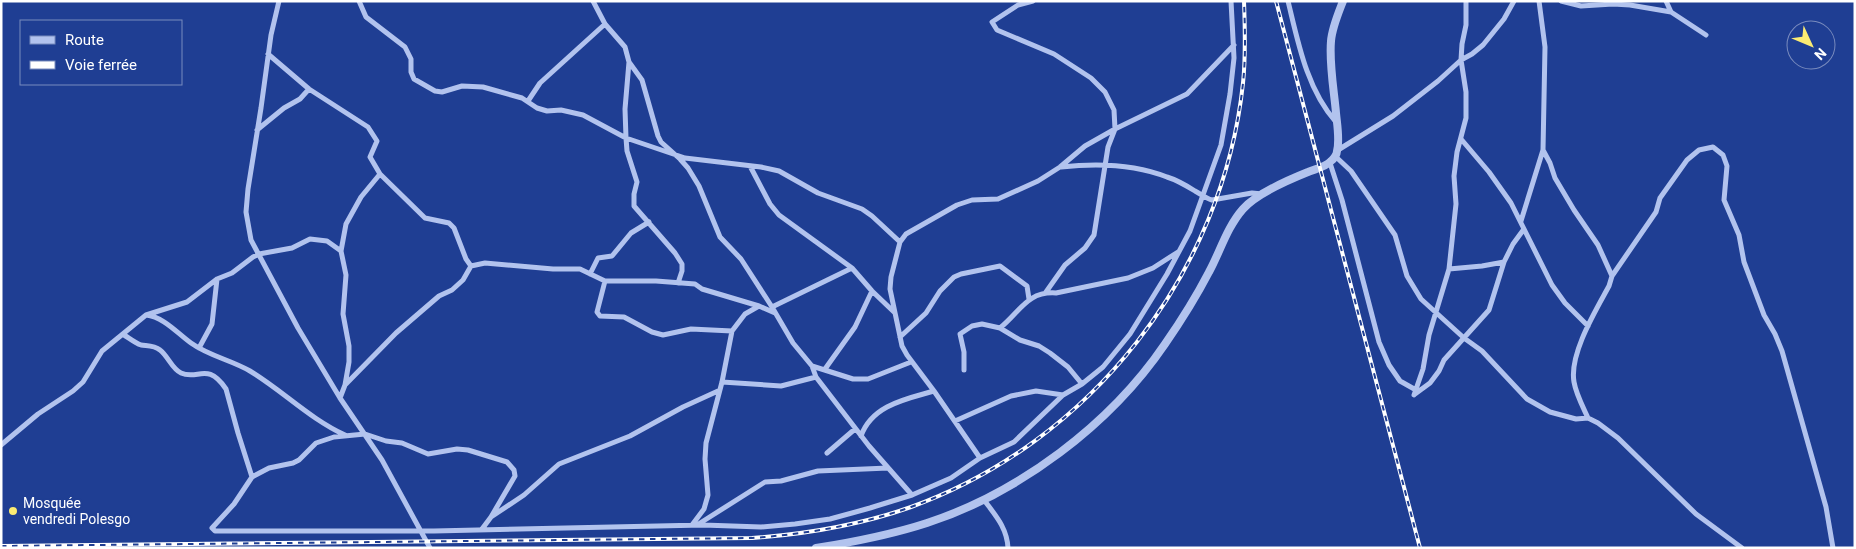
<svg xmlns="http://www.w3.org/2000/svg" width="1856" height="549" font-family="Roboto,sans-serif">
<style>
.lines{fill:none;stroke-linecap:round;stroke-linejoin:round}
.minor{stroke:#b2c3ee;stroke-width:5}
.tertiary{stroke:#b2c3ee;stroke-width:8}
.rail-casing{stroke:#fff;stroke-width:4}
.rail{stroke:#1f3e93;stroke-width:2;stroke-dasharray:5.5;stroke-linecap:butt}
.poi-dot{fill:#fbeb72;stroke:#1f3e93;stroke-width:2}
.labels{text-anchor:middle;stroke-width:4;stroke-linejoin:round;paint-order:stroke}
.poi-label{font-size:14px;fill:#fff;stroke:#1f3e93;text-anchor:start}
</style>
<rect width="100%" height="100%" fill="#1f3e93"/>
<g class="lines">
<!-- minor -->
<path class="minor" d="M279,1L271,35L261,108L248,189L246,212L251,240L298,328L340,398L382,460L430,548
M359,1L366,17L405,47L411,59V72L414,79L435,91L442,92L462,86L483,87L522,98L537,108L547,111L561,110L583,115L626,138L685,158L761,167L779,171L818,193L862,209L872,216L900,242
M593,1L605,24L625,47L629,62L642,80L658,136L661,142L680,159L688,168L699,186L720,237L741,259L772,307L793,343L812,366L816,377L869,446L912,495
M1033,1L1018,5L992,22L997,30L1054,54L1091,78L1105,92L1114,110L1115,129L1108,147L1094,235L1085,248L1065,265L1046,292
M1288,1C1298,42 1307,90 1336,122
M1561,1L1581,6L1613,4L1630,5L1671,12
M1666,1L1671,12L1706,35
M268,54L309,89L368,127L377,141L370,157L380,174L425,218L449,223L454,228L466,259L471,266
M629,62L625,109L626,138L627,151L637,182L634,194V206L675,253L682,264V271L678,283
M528,101L540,83L605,24
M257,130L284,108L300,99L309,89
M1461,139L1489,172L1511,203L1552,285L1565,303L1588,326
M1338,150L1393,116L1438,81L1461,60L1472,54L1483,45L1504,19L1514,1
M1543,150L1550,163L1555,178L1574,210L1598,245L1612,276L1609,286C1596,310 1569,354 1574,382C1576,394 1583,407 1588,418
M1335,156L1351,171L1395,235L1407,276L1421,299L1464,338L1482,351L1527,399L1550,412L1576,419L1588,418L1598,423L1618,438L1696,514L1742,548
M1330,163L1342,200L1379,342L1389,365L1400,381L1416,390
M750,166L770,204L779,215L852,268L872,291L894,312
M1061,167C1097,163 1134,164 1167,177C1177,180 1187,186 1195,191C1201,194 1205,198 1212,200L1252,193L1262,194
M1521,221L1543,150L1545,47L1539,1
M1449,269L1482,266L1504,262
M590,274L598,258L612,256L631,233L649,222
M1612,276L1656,212L1660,198L1687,160L1699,150L1713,147L1723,155L1727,166L1724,200L1739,235L1744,262L1764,315L1775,334L1782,351L1826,507L1833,548
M605,281L597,312L600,316L624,317L652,332L663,335L691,329L732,331
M772,307L852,268
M146,315C164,317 177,333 191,343C209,356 231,360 250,371C283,391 310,419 345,435
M1000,328C1020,312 1027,291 1056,293L1128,278L1153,268L1178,252
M124,335C129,338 135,343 141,345C147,346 154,345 160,350C168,356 172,369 181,373C198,381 207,361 226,389L238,433L252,477
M900,337L926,313L940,291L954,277L961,274L1000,266L1027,286L1029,299
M199,348L212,324L217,279
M812,366L853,379H868L911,362
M825,369L855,327L872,291
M964,370V352L960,334L972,326L982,324L1000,328L1020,340L1039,346L1050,353L1068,367L1082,384
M722,382L781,386L816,377
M345,385L396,333L439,296L452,290L463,280L471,266L485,263L553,269H580L605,281H656L695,284L702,289L759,306L775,313
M1415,394L1430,383L1439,371L1444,360L1489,310L1504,262L1513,244L1524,229
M1414,395L1423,369L1429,335L1449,269L1456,204L1454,176L1457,152L1466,118V92L1461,60L1462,44L1466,25V1
M340,398L345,385L349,362V346L343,314L346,275L341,251L346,224L361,197L380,174
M955,421L1011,396L1036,391L1063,395
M861,436C872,405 906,399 934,391
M1,445L38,414L73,391L83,382L102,351L146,315L187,302L217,279L232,273L253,257L259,254L292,248L310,239L327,241L341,251
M827,453L855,429
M980,458L934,391L907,355L902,346L890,289L891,277L900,242L906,234L957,205L972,200L998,199L1038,181L1060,167L1085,146L1115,129L1187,94L1234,45
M984,500C996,516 1007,528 1008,548
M491,517L515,476L514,470L507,462L468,450L457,449L428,454L402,443L386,441L365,434L334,437L316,443L299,460L293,463L269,468L252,477L234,504L212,528L215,531H434L703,525L761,527L795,524L830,519L870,508L912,495L951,478L980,458L1014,442L1063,395L1082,384L1103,367L1130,334L1167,274L1190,231L1221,145L1230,94L1234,58L1231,1
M692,525L704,509L708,495L705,459L706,443L722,382L732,331L745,314L759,306
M697,525L765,482L781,481L818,471L888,468
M482,529L491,517L524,495L559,464L630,436L683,407L718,391"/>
<!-- tertiary -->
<path class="tertiary" d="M816,548C854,542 890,535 927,523C1019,493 1110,425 1165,344C1181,321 1196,297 1209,272C1220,252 1227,227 1243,209C1257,193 1288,180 1308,172C1315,169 1326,167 1331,161C1334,159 1337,154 1337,151C1340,140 1337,124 1336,113C1334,90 1329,64 1331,41C1332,28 1338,14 1343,1"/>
<defs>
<path id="rail" d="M1276,1L1420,548
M1,546L752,538C807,534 860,525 911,507C1091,442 1223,273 1243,83C1246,56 1245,28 1244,1"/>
</defs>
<!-- rail casing -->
<use href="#rail" class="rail-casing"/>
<!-- rail -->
<use href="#rail" class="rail"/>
</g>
<!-- markers -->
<circle class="poi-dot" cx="13" cy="511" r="5"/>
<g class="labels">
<!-- poi labels -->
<g class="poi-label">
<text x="23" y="508">Mosquée<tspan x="23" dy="16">vendredi Polesgo</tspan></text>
</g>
</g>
<!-- border -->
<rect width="1856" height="549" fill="none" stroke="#ffffff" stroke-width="5"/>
<!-- legend -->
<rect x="20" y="20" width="162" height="65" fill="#1f3e93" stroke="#798bbe"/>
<rect x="30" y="36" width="25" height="8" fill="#b2c3ee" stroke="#798bbe"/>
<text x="65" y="45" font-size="15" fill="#ffffff">Route</text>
<rect x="30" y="61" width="25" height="8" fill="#ffffff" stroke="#798bbe"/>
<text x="65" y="70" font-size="15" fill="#ffffff">Voie ferrée</text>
<!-- north arrow -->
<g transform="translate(1811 45) rotate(134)"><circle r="24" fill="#1f3e93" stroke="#798bbe"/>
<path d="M0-4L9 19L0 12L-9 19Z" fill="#fbeb72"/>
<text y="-8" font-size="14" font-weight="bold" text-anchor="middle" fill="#ffffff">N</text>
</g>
</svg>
